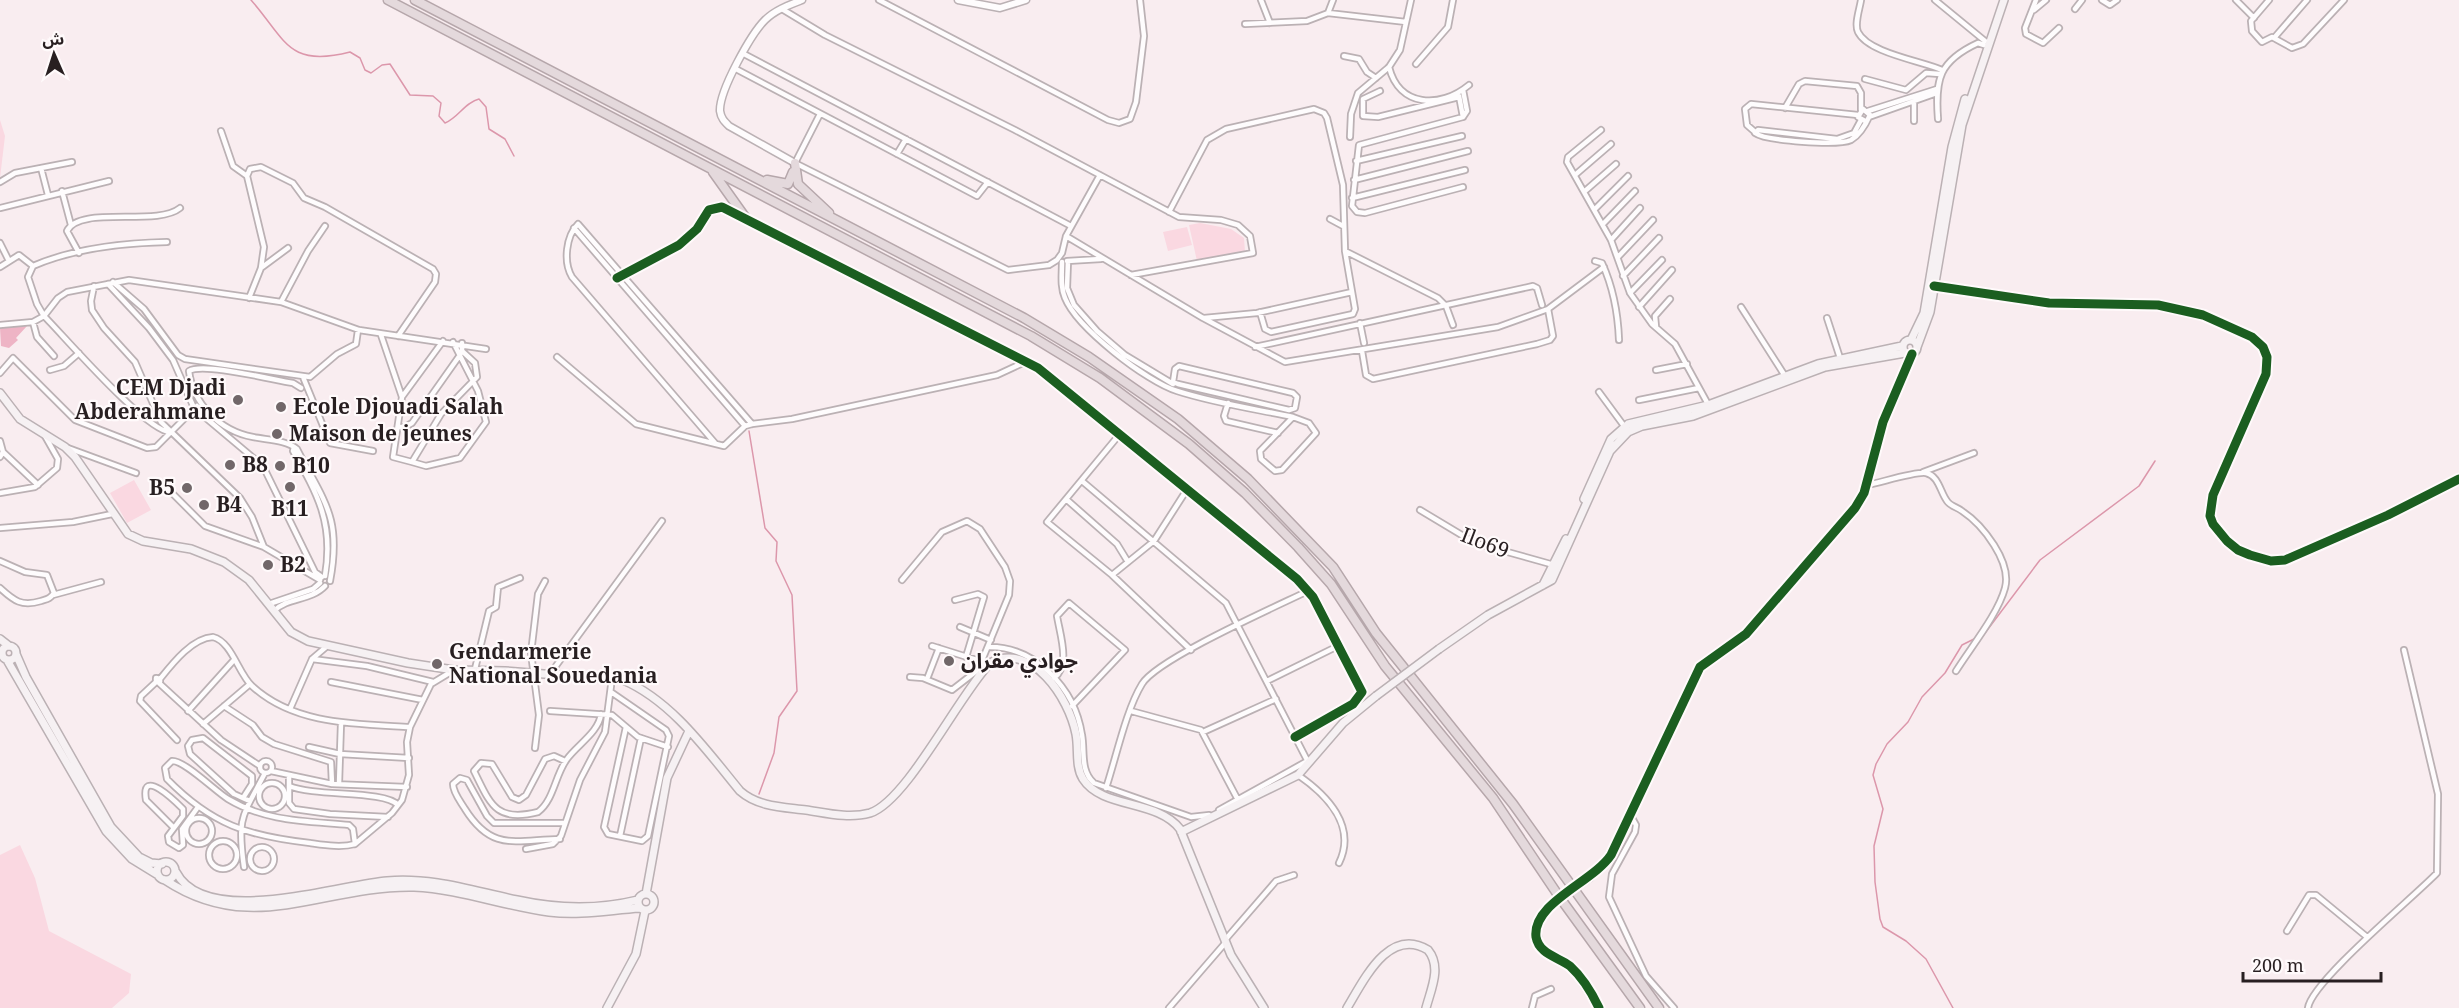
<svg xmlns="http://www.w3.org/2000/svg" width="2459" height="1008" font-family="'Noto Serif','Noto Sans Arabic',serif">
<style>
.green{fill:#fad8e1}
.forest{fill:#eeb4c5}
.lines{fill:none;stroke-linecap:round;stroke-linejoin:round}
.stream{stroke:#dc97ab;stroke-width:1.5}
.minor-casing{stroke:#bbb1b4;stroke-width:8}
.tertiary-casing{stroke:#bbb1b4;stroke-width:9}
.secondary-casing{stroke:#bbb1b4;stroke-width:10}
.motorway-casing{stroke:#b6a7ab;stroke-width:11}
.minor{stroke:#fefcfd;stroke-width:4.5}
.tertiary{stroke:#fefcfd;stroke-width:6}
.secondary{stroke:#f6f1f3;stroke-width:7}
.motorway{stroke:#e4d9dc;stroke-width:8}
.tertiary-bridge-casing{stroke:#bbb1b4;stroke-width:9;stroke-linecap:butt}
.secondary-bridge-casing{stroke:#bbb1b4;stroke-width:10;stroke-linecap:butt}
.tertiary-bridge{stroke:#fefcfd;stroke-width:6}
.secondary-bridge{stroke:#f6f1f3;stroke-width:7}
.cycleway-casing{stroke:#fffafb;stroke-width:13}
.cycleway{stroke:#1b5e20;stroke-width:9}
.poi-dot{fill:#716769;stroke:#fffafb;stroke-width:2}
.labels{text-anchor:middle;stroke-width:4.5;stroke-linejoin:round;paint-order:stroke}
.poi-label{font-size:21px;font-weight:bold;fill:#281f21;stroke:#fffafb;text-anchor:start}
.street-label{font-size:21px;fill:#281f21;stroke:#fffafb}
</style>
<rect width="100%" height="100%" fill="#f9edf0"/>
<!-- green -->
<path class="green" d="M0,120L5,136L0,178Z
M1200,223L1231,229L1244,238L1245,252L1197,261L1189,225Z
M1187,227L1192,245L1168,251L1163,232Z
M134,480L151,510L127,523L110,493Z
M20,845L35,878L49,931L131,974L129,993L112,1008H0V855Z"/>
<!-- forest -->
<path class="forest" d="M27,326L16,338L18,340L9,348L1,346L0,328Z"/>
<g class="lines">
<!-- stream -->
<path class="stream" d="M251,0C286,40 288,68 350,52L360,58L365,70L371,73L382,65L390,64L410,95L433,96L441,103L439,116L445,123C459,117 464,103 479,99L486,107L489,129L505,139L514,156
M749,431L765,528L777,542L776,561L792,595L797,691L779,717L774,753L759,794
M1982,637L2040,560L2139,486L2155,461
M1953,1008L1926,959L1906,941L1883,927L1880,919L1875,882L1874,846L1883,809L1873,775L1876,764L1887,744L1908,722L1922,697L1945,673L1962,645L1974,639"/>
<defs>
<path id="minor" d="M879,0L1108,120L1119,123L1130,119L1136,102L1144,36L1140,0
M1261,0L1270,23
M1861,0C1860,8 1854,24 1858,32C1868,53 1922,61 1942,70
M1935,0L1985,41
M2036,0L2025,28L2026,34L2043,43L2059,28
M2102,0L2110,5L2117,0
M2236,0L2254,18
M2269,0L2251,21L2252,31L2262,42L2272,37L2292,48L2303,44L2344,0
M782,9L825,35L1015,130L1179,217L1221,220L1238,225L1250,236L1253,253L1131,275
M2075,9L2082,0
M2034,10L2046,0
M1328,13L1333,0
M1245,24L1307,21L1328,13L1406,22
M2274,38L2307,0
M744,54L1071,226
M1344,56L1359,59L1367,72L1376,78
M1416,64L1448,27L1453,0
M1389,67C1399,107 1440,109 1469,85
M736,69L977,196L988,182
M1865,79L1906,90L1926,73L1940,74
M1463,90L1467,111L1463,117L1359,145L1352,206L1357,212L1365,213L1463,187
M1380,91L1363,99V116L1378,117L1459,97
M1459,96L1463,117
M1914,102V121
M1785,108L1799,84L1805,81L1857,86L1861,93V110
M1868,111L1937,89
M820,114L795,163L1008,270L1049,265L1057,260L1062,253L1066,236L1100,175
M1869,117L1937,93
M1938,119C1935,79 1939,61 1978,43L1984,45
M1861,120L1854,133L1837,139L1758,130L1755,133C1766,141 1838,146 1851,140C1860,135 1866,124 1870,115L1863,109L1858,117L1865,121
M1601,130L1568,157L1567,162L1611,240L1630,293L1652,324L1675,344L1709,406
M221,131L233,166L247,176L264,247L261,268L249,298
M1755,132L1747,125L1745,109L1751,104L1858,115
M1350,137L1351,114L1358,93L1389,67L1400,50L1411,0
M897,154L906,139
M1356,161L1462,136
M41,168L48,195
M1575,175L1611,144
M247,176L250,169L261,167L293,183L304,198L325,207L433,269L436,274L435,282L398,336
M1354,180L1468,151
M0,182L15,173L72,162
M62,191L71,225
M1585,191L1616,164
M1352,198L1465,170
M0,208L109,181
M1595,209L1628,176
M1169,212L1207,140L1226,129L1314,109L1324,113L1327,118L1343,185L1345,251L1438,298L1446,306L1453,325
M1330,219L1343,226
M1603,224L1635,191
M574,228L745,426
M1066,236L1203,318L1285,362L1498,327L1548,309L1604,267
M1611,240L1640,208
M167,242C125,243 72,249 33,266L28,277L37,304L44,316C64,336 148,434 171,432
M0,243L9,261
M79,253L67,231C79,205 157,227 180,208
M1618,257L1653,220
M1067,261L1101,259
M1068,261L1067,288L1074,305L1097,331L1125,355L1173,384
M1595,261L1602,263C1613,287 1618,314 1619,340
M1062,262C1062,274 1060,287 1065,298C1077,328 1147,382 1177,391C1214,403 1255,409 1293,417L1260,451L1261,459L1275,471L1282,470L1316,433L1309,423L1293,417
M0,267L19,255L33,266
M261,268L288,248
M1623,276L1659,238
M617,278L679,245L697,229L709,210L722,207L1038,368L1297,579L1313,597L1362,692L1353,704L1295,737
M113,282L144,309L178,355L185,359L310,377L337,354L356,344L358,330
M108,284L149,328L173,360L194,408L263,466L315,572L322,577
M94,286L91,301L92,310L104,328L135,362L161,422L240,498L252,517L264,547L320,580
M1934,286L2049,303L2158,305L2203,315L2252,337L2263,347L2267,357L2266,374L2213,495L2210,516L2213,524L2227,541L2238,550L2250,555L2271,561L2285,560L2388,515L2459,479
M1630,293L1662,260
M281,302L308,251L325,226
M1639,307L1672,270
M1741,307L1785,376
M1260,312L1265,329L1271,332L1353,314L1355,309L1345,251
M1204,318L1257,313L1352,292
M1827,318L1840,358
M33,322L37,337L54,356
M1360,323L1364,343
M0,325L33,322L44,316L58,298L67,292L129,280L281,302L359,330L486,349
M1656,327L1655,316L1670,299
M381,335L402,397L393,457L412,462L441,414L477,377L475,363L462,351V343
M1255,347L1533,286L1537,288L1542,305
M1362,351L1366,375L1373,379L1537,344L1550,340L1553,336L1548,309
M557,357L636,424L724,446L745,426L752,424L792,419L997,375L1025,362
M1179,366L1293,393L1297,397L1295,408L1289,410L1178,384L1173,382L1175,369Z
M50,370L64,366L79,353
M1656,370L1687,364
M0,373L13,358L75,420L147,448L156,447L197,406
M303,377L330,443L373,451
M301,388L293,383C273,380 203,362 189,371C193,404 220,431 253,437C267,440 286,440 297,449C324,502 342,517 330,581
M1599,392L1624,426
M402,397L443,341
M1639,400L1699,388
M1228,403L1224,416L1226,421L1278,433
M398,427H405L412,423L460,355
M1119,435L1047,522L1112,575L1191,650
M0,441L3,452L0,457
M715,443L572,277C563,262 566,236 578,224L752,424
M294,447L293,451C318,495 334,524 325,576
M68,448L136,473
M3,452L38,485
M412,462L426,466L460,458L486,422L478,391L453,342
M1923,472L1974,453
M1082,481L1226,603L1307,760
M163,484L205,526L264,547
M1867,485C1879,483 1917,471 1926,473C1939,476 1940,492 1947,501C1950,506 1957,507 1962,511C1983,525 2012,562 2005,588C1998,614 1971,647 1956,671
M0,493L35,487L57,468L58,459L45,436
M1066,499L1117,544L1128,562
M1420,510L1475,543L1554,565
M0,528L73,522L112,514
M0,561L25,572L47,575L54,593C50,599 47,599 41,601C22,607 14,601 0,588
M1112,575L1154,541L1186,491
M902,580L942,532L967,521L980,529L1005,567L1010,581L1009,595L983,658V669
M53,595L101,582
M955,600L978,594L984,597L966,657
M269,604L313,589L320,583
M274,611C288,597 311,601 325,586
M960,627L991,640
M932,646L983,662
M988,647C1035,646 1075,688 1082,735C1085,751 1080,771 1094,783L1191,817L1209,815
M312,659L367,666L433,682
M475,669L489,611L496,607L498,587L520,578
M550,674L662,521
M910,677L923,678L952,690L983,666
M1054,678C1071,665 1060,635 1057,616L1069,603L1125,650L1072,706
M160,679C172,664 192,638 213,637C232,642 238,673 252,686C294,725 356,724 410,727
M927,679L939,648
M1267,681L1338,646
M156,682V678L160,679V682H156L141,696L140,701L177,740
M331,682L423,700
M159,683L221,740L260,766
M611,692L666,730L669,736L648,836L642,841L608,834L604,827L626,727
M224,706L253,725L262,737L274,744L331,762L332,784
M290,709L312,659L326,647
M188,711L234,660
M550,711L612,715L638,737L668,747
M1131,711L1201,730L1238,800
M203,724L250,684
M1203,732L1276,699
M309,747L340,754L409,758
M535,748L539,715L531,653L538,594L545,581
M172,761C184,760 215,791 228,799C266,822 307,821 349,825L353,829L355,844C341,848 324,845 310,843C248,836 212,825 167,779L165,768Z
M565,761L554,756L545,759L526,795L519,800L512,797L492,764L481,763L474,771C490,803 495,823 538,812C554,800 555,775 567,759C577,745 599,732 601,714
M260 767a6 6 0 1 1 12 0a6 6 0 1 1-12 0Z
M271,771L332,784L407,787
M1298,775C1327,795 1357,826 1339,863
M289,776V803L294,809L330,814L388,817
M259 796a13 13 0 1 1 26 0a13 13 0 1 1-26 0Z
M339,784L341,723
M289,786C316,797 384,790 398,805
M1106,788C1116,758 1126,710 1142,684C1157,659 1275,607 1308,591
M243,798L252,784V776L203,738L192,740L188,746L190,754L234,794C239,796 244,799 250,801
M1219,810L1311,759
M1631,816L1636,825L1635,832L1612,874L1609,897L1646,976L1674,1008
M186 831a13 13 0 1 1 26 0a13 13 0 1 1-26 0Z
M173,827L146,800C140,766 176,802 183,809V816L168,836L169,842L179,848L183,845L182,829L198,807
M620,836L641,738
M560,839C515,840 492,852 465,809C461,802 453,793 453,784L460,778L467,780L487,816L494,823H565
M209 855a14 14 0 1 1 28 0a14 14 0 1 1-28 0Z
M355,844L392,813L402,800L409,775L407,742L410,727L431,684L454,670
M250 859a12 12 0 1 1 24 0a12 12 0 1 1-24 0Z
M526,849L553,844L561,836L580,780L605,732L612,678
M244,867C237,817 242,817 265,773
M2287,931L2309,895H2316L2367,937
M1225,940L1276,881L1294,875
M1169,1008L1226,942
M1532,1008L1535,996L1551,989
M2308,1008C2311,982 2414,897 2437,873L2438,794L2404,650"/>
<path id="tertiary" d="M958,0L1000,8L1026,0
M795,163L729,126C724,121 721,118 720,111C719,91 751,34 765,20C775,10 789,5 802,0
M1591,877L1611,855L1700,667L1746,634L1855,508L1864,493L1883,422L1912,354
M1545,909L1536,926L1540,948L1574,970L1599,1008"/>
<path id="secondary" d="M1903 347a7 7 0 1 1 14 0a7 7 0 1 1-14 0Z
M1911,340L1924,313L1952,147L1965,99
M1917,347L1930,312L1962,125L2004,0
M0,393L20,419L65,447L75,457L128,534L143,541L191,549L224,562L249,580L291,632L308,641L408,663L454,670L505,671L623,680C672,701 707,751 740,791C758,807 783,807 806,810C826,813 849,819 870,813C907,801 959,695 990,663C1032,641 1069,698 1076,734C1079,749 1075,766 1083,779C1102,809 1157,799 1180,829L1231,955L1264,1008
M1584,499L1611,439L1628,424L1708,405L1818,364L1902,346
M1543,585L1566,539
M0,639L9,646
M2 653a7 7 0 1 1 14 0a7 7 0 1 1-14 0Z
M1439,649L1488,615L1552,580L1610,451L1628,432L1642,426L1693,416L1825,367L1905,353
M16,654L26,677L111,827L139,857L151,863L162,864
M7,660L106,831L132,859L158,875
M1181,832L1298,775L1343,723L1376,696
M157 871a9 9 0 1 1 18 0a9 9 0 1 1-18 0Z
M176,872C205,929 338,885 387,881C432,877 473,891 517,900C558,909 597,910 638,900
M165,880C253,938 322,885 414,887C460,889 503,906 549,912C580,916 609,910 640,908
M638 902a8 8 0 1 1 16 0a8 8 0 1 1-16 0Z
M646,894L667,778L689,731
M607,1008L636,954L645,911
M1347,1008C1364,980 1389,926 1428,950C1442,967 1431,989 1426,1008"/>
<path id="motorway" d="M388,0L1031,336L1100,378L1189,444L1245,493L1298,547L1331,584L1385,666L1493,798L1558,895L1640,1008
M415,0L1024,318L1089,357L1178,419L1248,479L1333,567L1376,633L1513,804L1659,1008
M795,163L798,184L829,213
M713,172L745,217
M767,180L788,184L793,172"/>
</defs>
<!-- minor casing -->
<use href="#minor" class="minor-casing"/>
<!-- tertiary casing -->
<use href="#tertiary" class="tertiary-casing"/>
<!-- secondary casing -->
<use href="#secondary" class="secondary-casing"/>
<!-- motorway casing -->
<use href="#motorway" class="motorway-casing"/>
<!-- minor -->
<use href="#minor" class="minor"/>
<!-- tertiary -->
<use href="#tertiary" class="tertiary"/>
<!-- secondary -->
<use href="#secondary" class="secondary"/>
<!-- motorway -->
<use href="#motorway" class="motorway"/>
<defs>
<path id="tertiary-bridge" d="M1545,909L1591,877"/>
<path id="secondary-bridge" d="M1376,696L1439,649"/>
</defs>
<!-- tertiary-bridge casing -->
<use href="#tertiary-bridge" class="tertiary-bridge-casing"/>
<!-- secondary-bridge casing -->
<use href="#secondary-bridge" class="secondary-bridge-casing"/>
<!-- tertiary-bridge -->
<use href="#tertiary-bridge" class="tertiary-bridge"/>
<!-- secondary-bridge -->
<use href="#secondary-bridge" class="secondary-bridge"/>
<defs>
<path id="cycleway" d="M617,278L679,245L697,229L709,210L722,207L1038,368L1297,579L1313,597L1362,692L1353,704L1295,737
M1934,286L2049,303L2158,305L2203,315L2252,337L2263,347L2267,357L2266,374L2213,495L2210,516L2213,524L2227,541L2238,550L2250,555L2271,561L2285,560L2388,515L2459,479
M1599,1008C1592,993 1582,977 1570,966C1558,957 1539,954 1536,937C1532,903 1593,882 1611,855L1700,667L1746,634L1855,508L1864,493L1883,422L1912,354"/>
</defs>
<!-- cycleway casing -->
<use href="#cycleway" class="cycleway-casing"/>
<!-- cycleway -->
<use href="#cycleway" class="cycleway"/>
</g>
<!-- markers -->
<g class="poi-dot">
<circle cx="238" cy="400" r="6"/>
<circle cx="281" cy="407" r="6"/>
<circle cx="277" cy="434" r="6"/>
<circle cx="230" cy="465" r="6"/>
<circle cx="280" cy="466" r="6"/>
<circle cx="290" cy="487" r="6"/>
<circle cx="187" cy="488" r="6"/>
<circle cx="204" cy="505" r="6"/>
<circle cx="268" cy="565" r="6"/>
<circle cx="949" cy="661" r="6"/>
<circle cx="437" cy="664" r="6"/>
</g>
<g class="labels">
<!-- poi labels -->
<g class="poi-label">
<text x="226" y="395" text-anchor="end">CEM Djadi<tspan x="226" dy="24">Abderahmane</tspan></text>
<text x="293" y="414">Ecole Djouadi Salah</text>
<text x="289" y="441">Maison de jeunes</text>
<text x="242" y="472">B8</text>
<text x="292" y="473">B10</text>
<text x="175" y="495" text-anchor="end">B5</text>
<text x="216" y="512">B4</text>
<text x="290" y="516" text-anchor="middle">B11</text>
<text x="280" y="572">B2</text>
<text x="449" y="659">Gendarmerie<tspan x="449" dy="24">National Souedania</tspan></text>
<text x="961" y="668">جوادي مقران</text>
</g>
<!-- street labels -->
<g class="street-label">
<text transform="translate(1485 543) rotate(21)" y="7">Ilo69</text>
</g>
</g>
<!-- north arrow -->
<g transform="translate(54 54) rotate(357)" stroke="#fffafb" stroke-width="4.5" paint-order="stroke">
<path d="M0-4.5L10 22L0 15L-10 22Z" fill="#281f21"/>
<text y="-9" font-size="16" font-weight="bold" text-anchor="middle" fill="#281f21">ش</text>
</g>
<!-- scale -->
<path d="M2243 972v9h138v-9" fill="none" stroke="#281f21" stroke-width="3"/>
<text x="2252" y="972" font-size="18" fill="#281f21" stroke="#fffafb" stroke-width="4.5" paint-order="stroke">200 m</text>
</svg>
